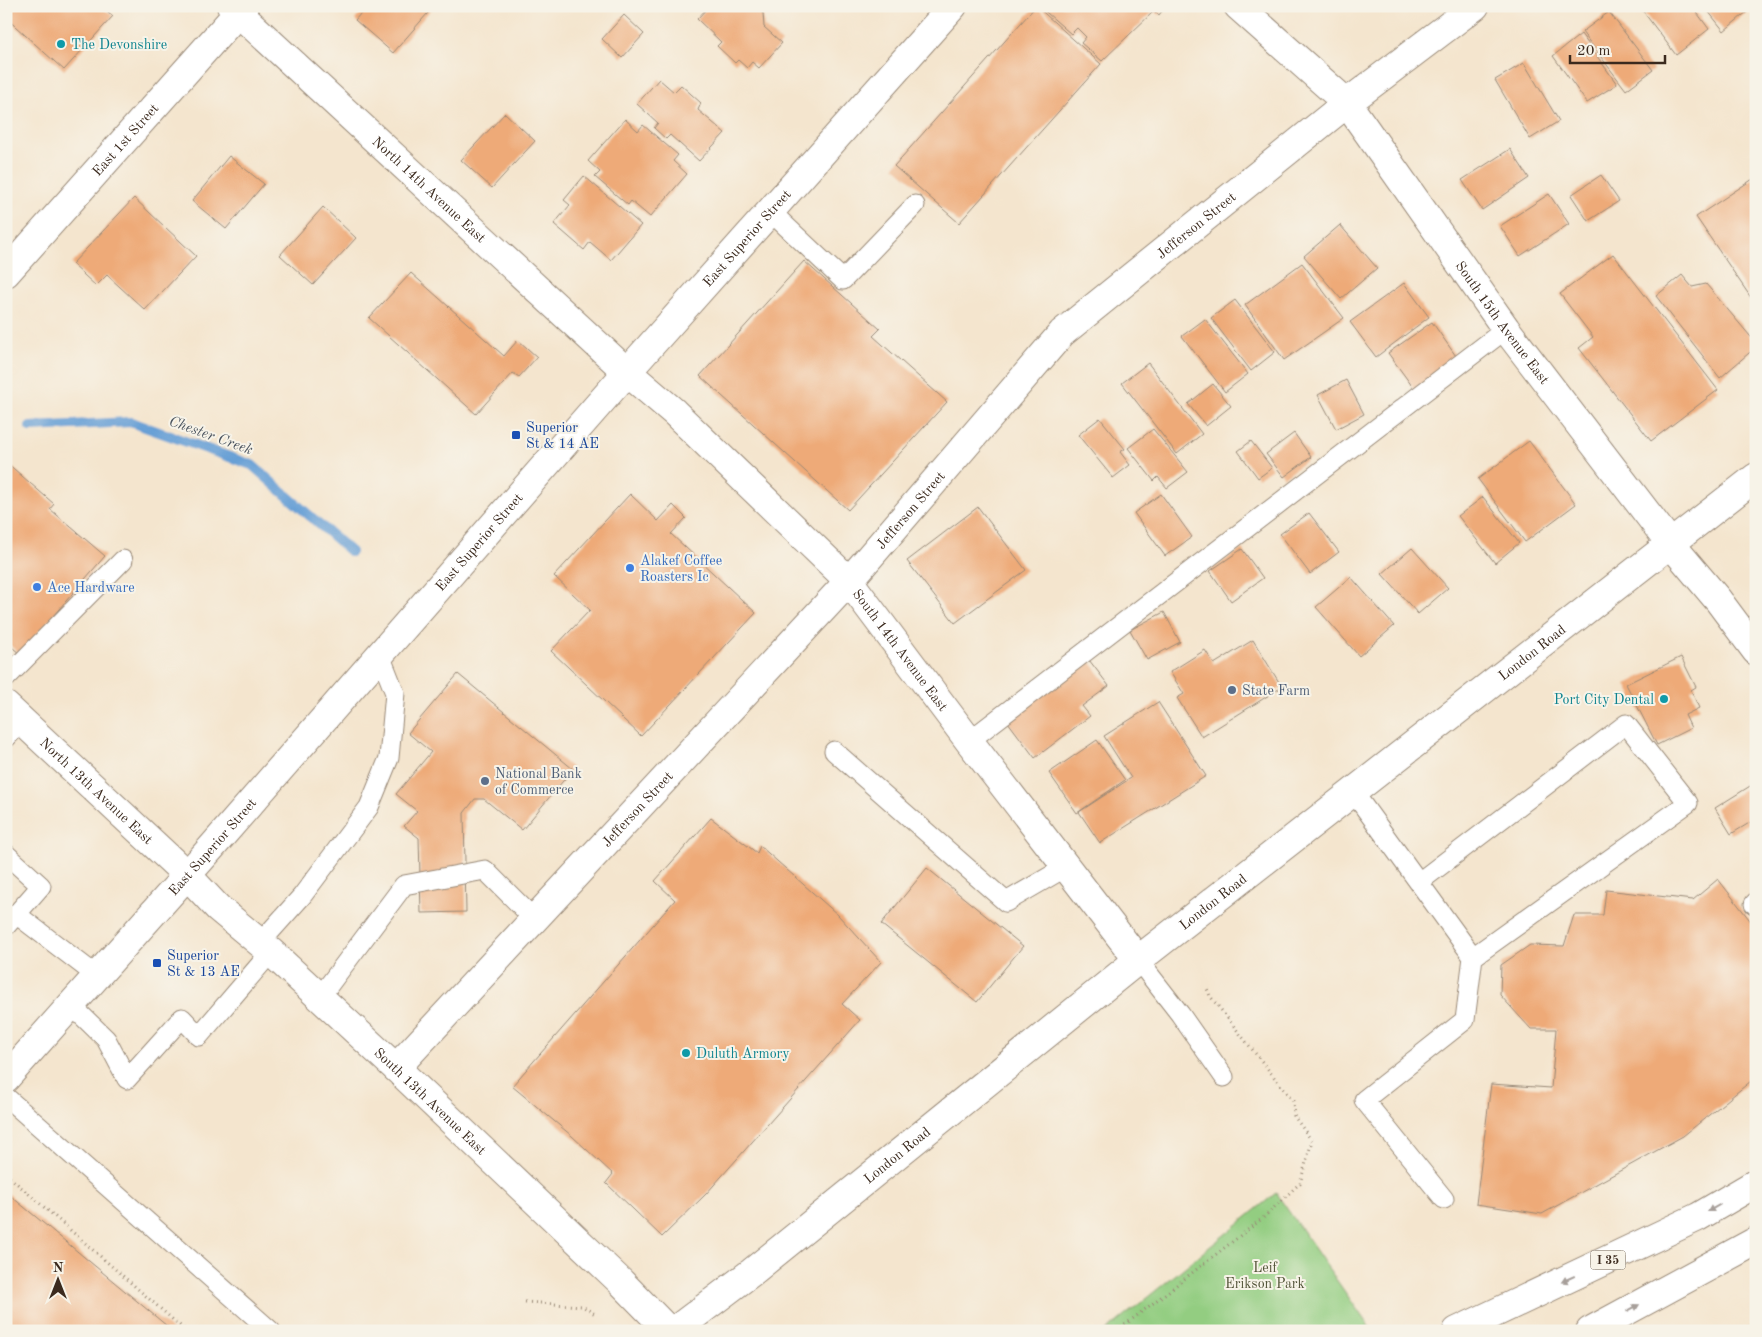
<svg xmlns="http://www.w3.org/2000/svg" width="1762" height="1337" font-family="'Old Standard TT',serif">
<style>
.green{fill:#93cd81;stroke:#677c50}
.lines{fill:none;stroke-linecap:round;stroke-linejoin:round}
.stream{stroke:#669fd5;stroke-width:10}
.building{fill:#eeaa78}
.service-casing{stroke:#988876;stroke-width:21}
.minor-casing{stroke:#988876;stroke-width:30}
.tertiary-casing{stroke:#988876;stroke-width:30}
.secondary-casing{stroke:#988876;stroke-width:30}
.motorway-casing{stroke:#988876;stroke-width:30}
.path{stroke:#988876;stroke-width:3;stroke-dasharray:1 4;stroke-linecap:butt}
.service{stroke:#fff;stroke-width:19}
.minor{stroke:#fff;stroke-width:28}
.tertiary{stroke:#fff;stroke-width:28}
.secondary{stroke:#fff;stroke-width:28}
.motorway{stroke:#fff;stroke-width:28}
.oneway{fill:#a79f9a}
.culture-dot{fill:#0f9aa8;stroke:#f7f3e8;stroke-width:2}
.transit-dot{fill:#1a4fb4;stroke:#f7f3e8;stroke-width:2}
.shop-dot{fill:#3f7fe0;stroke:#f7f3e8;stroke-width:2}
.service-dot{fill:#5c6f8a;stroke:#f7f3e8;stroke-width:2}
.labels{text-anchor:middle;stroke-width:4;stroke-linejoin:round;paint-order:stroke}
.shield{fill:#f7f3e8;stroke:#73665b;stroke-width:1}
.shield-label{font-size:12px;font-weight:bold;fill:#3b2a1e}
.culture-label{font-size:14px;fill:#0d838f;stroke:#f7f3e8;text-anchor:start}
.street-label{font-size:14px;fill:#3b2a1e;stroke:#f7f3e8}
.transit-label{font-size:14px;fill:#164399;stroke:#f7f3e8;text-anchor:start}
.shop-label{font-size:14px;fill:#366cbe;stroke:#f7f3e8;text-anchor:start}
.service-label{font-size:14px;fill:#4e5e75;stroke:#f7f3e8;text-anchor:start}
.park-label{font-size:14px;fill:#515337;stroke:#f7f3e8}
.water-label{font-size:15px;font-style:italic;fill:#4a535e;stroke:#f7f3e8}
</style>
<rect width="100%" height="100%" fill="#f7f3e8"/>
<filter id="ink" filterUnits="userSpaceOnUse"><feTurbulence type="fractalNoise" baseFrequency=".02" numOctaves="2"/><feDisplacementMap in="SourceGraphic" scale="10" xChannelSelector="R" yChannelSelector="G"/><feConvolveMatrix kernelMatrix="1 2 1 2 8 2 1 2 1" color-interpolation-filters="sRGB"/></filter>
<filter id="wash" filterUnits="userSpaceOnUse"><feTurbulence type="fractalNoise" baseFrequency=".0096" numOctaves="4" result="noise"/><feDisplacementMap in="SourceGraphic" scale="20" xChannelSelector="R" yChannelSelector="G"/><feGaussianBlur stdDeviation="1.12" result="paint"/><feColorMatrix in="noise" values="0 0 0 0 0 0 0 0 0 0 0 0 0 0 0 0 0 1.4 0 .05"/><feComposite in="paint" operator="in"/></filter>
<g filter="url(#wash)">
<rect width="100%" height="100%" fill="#f4e5ce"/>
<!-- green -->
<path class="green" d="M1276,1193L1370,1328L1362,1331H1106Z"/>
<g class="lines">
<!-- stream -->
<path class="stream" d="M30,427L131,422L252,465L351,552"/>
</g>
<g id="blocks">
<!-- building -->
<path class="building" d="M6,6H101L113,16L64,70L6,18Z
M367,6H434L393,53L355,20Z
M709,6H725L728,9L731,6L755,7L763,13L764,27L782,43L759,68L752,62L747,68L738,60L735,63L717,46L721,42L697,19Z
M1036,6L1101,64L959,223L894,166Z
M1039,6H1164L1165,7L1159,15L1154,11L1102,61L1081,43L1086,37L1077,28L1071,34Z
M1639,6H1692L1709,29L1676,55Z
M1704,6H1754L1724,31Z
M1609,12L1653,70L1626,90L1582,32Z
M624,15L644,34L622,58L602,39Z
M1581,34L1617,84L1587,103L1553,56Z
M1524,63L1559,121L1530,139L1495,80Z
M659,79L674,92L681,85L701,103L698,110L725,133L699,161L670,135L666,139L654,128L658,123L637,104Z
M505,113L535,141L492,188L461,160Z
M625,119L638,131L643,125L678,155L673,161L687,174L650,217L631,201L628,205L595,177L600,172L588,161Z
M1510,149L1529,178L1482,210L1462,180Z
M229,156L264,184L226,229L192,201Z
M1601,175L1619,201L1588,221L1571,195Z
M584,176L641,225L611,260L590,242L584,250L554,224L570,205L564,200Z
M1756,177V305L1696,217Z
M1549,194L1569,224L1520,256L1500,226Z
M134,198L196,256L145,310L107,275L96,286L72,264Z
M323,207L356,238L313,285L280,255Z
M1340,225L1377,268L1341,299L1304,256Z
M1613,254L1718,390L1651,441L1579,348L1593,337L1560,294Z
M804,261L880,329L873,336L947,402L848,510L700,376Z
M1302,263L1344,318L1284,360L1245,305Z
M411,273L504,356L518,340L537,357L519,377L513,373L476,414L369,318Z
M1682,275L1692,287L1706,284L1756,343V347L1720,378L1656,296Z
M1404,283L1429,317L1376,357L1350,322Z
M1235,300L1275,352L1251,371L1211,318Z
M1205,319L1248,374L1225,392L1182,336Z
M1432,322L1458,359L1415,390L1388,353Z
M1148,363L1202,434L1177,454L1122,383Z
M1346,380L1364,414L1336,429L1318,395Z
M1213,384L1231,406L1206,426L1188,404Z
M1100,418L1125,449L1120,452L1130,465L1113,478L1078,435Z
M1153,429L1188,472L1167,488L1158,477L1154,481L1128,448Z
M1294,433L1311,457L1284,477L1266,454Z
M1251,441L1272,468L1258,478L1238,451Z
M1529,441L1576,504L1525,542L1478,479Z
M6,462L54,504L50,509L105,556L20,654L6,642Z
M630,494L658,521L673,505L686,518L671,534L756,613L641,736L551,651L590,610L554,576Z
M1161,494L1192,537L1165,556L1134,513Z
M1483,497L1519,543L1495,563L1458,516Z
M978,507L1026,570L955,623L907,561Z
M1309,513L1339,552L1310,574L1280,534Z
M1412,548L1448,588L1418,614L1382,574Z
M1242,549L1263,578L1231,601L1210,571Z
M1351,577L1394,626L1359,656L1316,607Z
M1164,612L1180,642L1147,660L1130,630Z
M1253,640L1282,687L1202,737L1177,698L1184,694L1170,672L1205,650L1214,664Z
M1086,656L1109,686L1082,706L1090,716L1035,758L1005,718Z
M1681,657L1696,687L1691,690L1699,708L1685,715L1691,728L1657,745L1626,684Z
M458,674L573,769L522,830L484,799H475L464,813L466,912L421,913L419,838L404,826L417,811L396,794L431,752L408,733Z
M1158,702L1206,776L1100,843L1079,812L1131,778L1104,736Z
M1097,740L1125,780L1077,813L1049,773Z
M1755,783L1756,819L1731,834L1715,808Z
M711,818L757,853L760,846L838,915L881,962L842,1004L860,1020L706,1194L662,1237L606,1183L613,1174L572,1136L512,1086L675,900L655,881Z
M927,868L1023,946L977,1002L881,924Z
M1718,879L1756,928V1077L1683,1136L1542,1214L1476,1204L1491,1084L1551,1088L1556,1029H1531L1500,995L1501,965L1530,945L1564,946L1574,915H1603L1606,890L1693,900Z
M6,1192L173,1331H6Z"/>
</g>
</g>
<g filter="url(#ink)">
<use href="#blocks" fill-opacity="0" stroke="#988876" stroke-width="1"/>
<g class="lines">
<defs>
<path id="service" d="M771,212L843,280L915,205
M6,678L123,560
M6,738L22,721
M969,741L1506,329
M834,751L1006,902L1066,867
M1354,793L1473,957L1688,803L1626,724L1419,882
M6,854L41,886L6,926
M1754,904L1756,902
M16,914L97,976
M260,943L302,896L369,807L389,758L395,693L380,655
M1138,960L1180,1014L1224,1077
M320,997L404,885L485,870L534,919
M71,1005L106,1039L127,1079L182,1018L199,1036L271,952
M6,1097L271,1331
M1444,1199L1364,1100L1465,1020L1473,957"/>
<g id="minor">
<path id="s1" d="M1238,6L1347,103L1506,329L1670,543L1718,600L1756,651"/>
<path id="s2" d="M627,372L674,412L849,581L969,741L1138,960"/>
<path id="s3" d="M6,706L187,875L218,908L271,952L396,1068L621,1282L669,1331"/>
<path id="s4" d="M396,1068L849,581L1062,333L1347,103L1475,6"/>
</g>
<g id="tertiary">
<path id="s5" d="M231,6L627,372"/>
<path id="s6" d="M6,273L244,6"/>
<path id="s7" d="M6,1078L212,847L627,372L953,6"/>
</g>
<g id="secondary">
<path id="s8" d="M674,1331L752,1272L1138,960L1756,477"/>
</g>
<path id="motorway" d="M1457,1331L1698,1217L1756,1183
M1590,1331L1756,1241"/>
</defs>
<!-- service casing -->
<use href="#service" class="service-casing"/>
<!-- minor casing -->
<use href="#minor" class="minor-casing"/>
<!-- tertiary casing -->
<use href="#tertiary" class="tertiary-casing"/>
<!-- secondary casing -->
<use href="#secondary" class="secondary-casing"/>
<!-- motorway casing -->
<use href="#motorway" class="motorway-casing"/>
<!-- path -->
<path class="path" d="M6,1174L186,1331
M525,1302L582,1306L595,1314
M1117,1331L1263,1218L1300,1183L1312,1141L1294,1116L1293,1101L1210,996L1206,986"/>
<!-- service -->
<use href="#service" class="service"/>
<!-- minor -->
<use href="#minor" class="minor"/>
<!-- tertiary -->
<use href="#tertiary" class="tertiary"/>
<!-- secondary -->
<use href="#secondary" class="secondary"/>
<!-- motorway -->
<use href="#motorway" class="motorway"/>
</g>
<!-- one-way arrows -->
<defs><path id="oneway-solid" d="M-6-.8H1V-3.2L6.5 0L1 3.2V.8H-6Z" transform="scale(1.25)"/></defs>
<g class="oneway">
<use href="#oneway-solid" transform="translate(1714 1208) rotate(150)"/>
<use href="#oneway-solid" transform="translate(1568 1279) rotate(155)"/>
<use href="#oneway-solid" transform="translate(1633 1308) rotate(-28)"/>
</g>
</g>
<!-- markers -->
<g class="culture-dot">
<circle cx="61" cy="44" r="5"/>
<circle cx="1664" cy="699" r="5"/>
<circle cx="686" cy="1053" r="5"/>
</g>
<g class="transit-dot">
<rect x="511" y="430" width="10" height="10" rx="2.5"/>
<rect x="152" y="958" width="10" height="10" rx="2.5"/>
</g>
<g class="shop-dot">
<circle cx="630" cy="568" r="5"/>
<circle cx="37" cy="587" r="5"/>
</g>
<g class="service-dot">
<circle cx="1232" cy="690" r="5"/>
<circle cx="485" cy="781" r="5"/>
</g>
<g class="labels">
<!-- shield labels -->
<rect class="shield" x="1590.5" y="1250.5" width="35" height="19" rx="4"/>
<g class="shield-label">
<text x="1608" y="1264">I 35</text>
</g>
<!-- culture labels -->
<g class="culture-label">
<text x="71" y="49">The Devonshire</text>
<text x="1654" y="704" text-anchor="end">Port City Dental</text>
<text x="696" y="1058">Duluth Armory</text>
</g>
<!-- street labels -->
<g class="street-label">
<text dy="5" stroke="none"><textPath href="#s6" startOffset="179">East 1st Street</textPath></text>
<text dy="5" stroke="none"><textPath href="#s5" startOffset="270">North 14th Avenue East</textPath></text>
<text dy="5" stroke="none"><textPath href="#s4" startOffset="1164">Jefferson Street</textPath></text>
<text dy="5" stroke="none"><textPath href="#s7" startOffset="1120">East Superior Street</textPath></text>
<text dy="5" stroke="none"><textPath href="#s1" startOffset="415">South 15th Avenue East</textPath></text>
<text dy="5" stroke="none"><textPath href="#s4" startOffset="759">Jefferson Street</textPath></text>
<text dy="5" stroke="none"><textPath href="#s7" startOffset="715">East Superior Street</textPath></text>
<text dy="5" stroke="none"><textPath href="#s2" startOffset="391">South 14th Avenue East</textPath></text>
<text dy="5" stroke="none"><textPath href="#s8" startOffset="1094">London Road</textPath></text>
<text dy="5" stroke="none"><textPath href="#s3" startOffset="124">North 13th Avenue East</textPath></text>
<text dy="5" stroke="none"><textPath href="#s4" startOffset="354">Jefferson Street</textPath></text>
<text dy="5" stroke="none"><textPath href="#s7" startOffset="310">East Superior Street</textPath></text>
<text dy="5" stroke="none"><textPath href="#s8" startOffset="689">London Road</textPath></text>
<text dy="5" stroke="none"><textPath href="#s3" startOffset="580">South 13th Avenue East</textPath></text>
<text dy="5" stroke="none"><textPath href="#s8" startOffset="284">London Road</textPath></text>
</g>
<!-- transit labels -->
<g class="transit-label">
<text x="526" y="432">Superior<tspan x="526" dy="16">St &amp; 14 AE</tspan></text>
<text x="167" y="960">Superior<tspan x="167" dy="16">St &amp; 13 AE</tspan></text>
</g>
<!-- shop labels -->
<g class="shop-label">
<text x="640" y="565">Alakef Coffee<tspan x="640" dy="16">Roasters Ic</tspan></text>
<text x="47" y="592">Ace Hardware</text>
</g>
<!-- service labels -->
<g class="service-label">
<text x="1242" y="695">State Farm</text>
<text x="495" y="778">National Bank<tspan x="495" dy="16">of Commerce</tspan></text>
</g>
<!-- park labels -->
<g class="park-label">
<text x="1265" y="1272">Leif<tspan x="1265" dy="16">Erikson Park</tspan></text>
</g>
<!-- water labels -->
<g class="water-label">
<text transform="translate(211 435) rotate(20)" y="5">Chester Creek</text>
</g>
</g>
<!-- margin -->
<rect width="1762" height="1337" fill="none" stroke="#f7f3e8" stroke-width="25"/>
<!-- north arrow -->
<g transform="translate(58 1280)" stroke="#f7f3e8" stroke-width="4" paint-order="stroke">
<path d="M0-4L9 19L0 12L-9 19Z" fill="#3b2a1e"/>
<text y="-8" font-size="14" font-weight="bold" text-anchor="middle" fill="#3b2a1e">N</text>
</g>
<!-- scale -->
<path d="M1570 55v8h95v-8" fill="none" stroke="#3b2a1e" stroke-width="2.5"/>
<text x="1577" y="55" font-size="15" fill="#3b2a1e" stroke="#f7f3e8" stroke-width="4" paint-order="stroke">20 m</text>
</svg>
